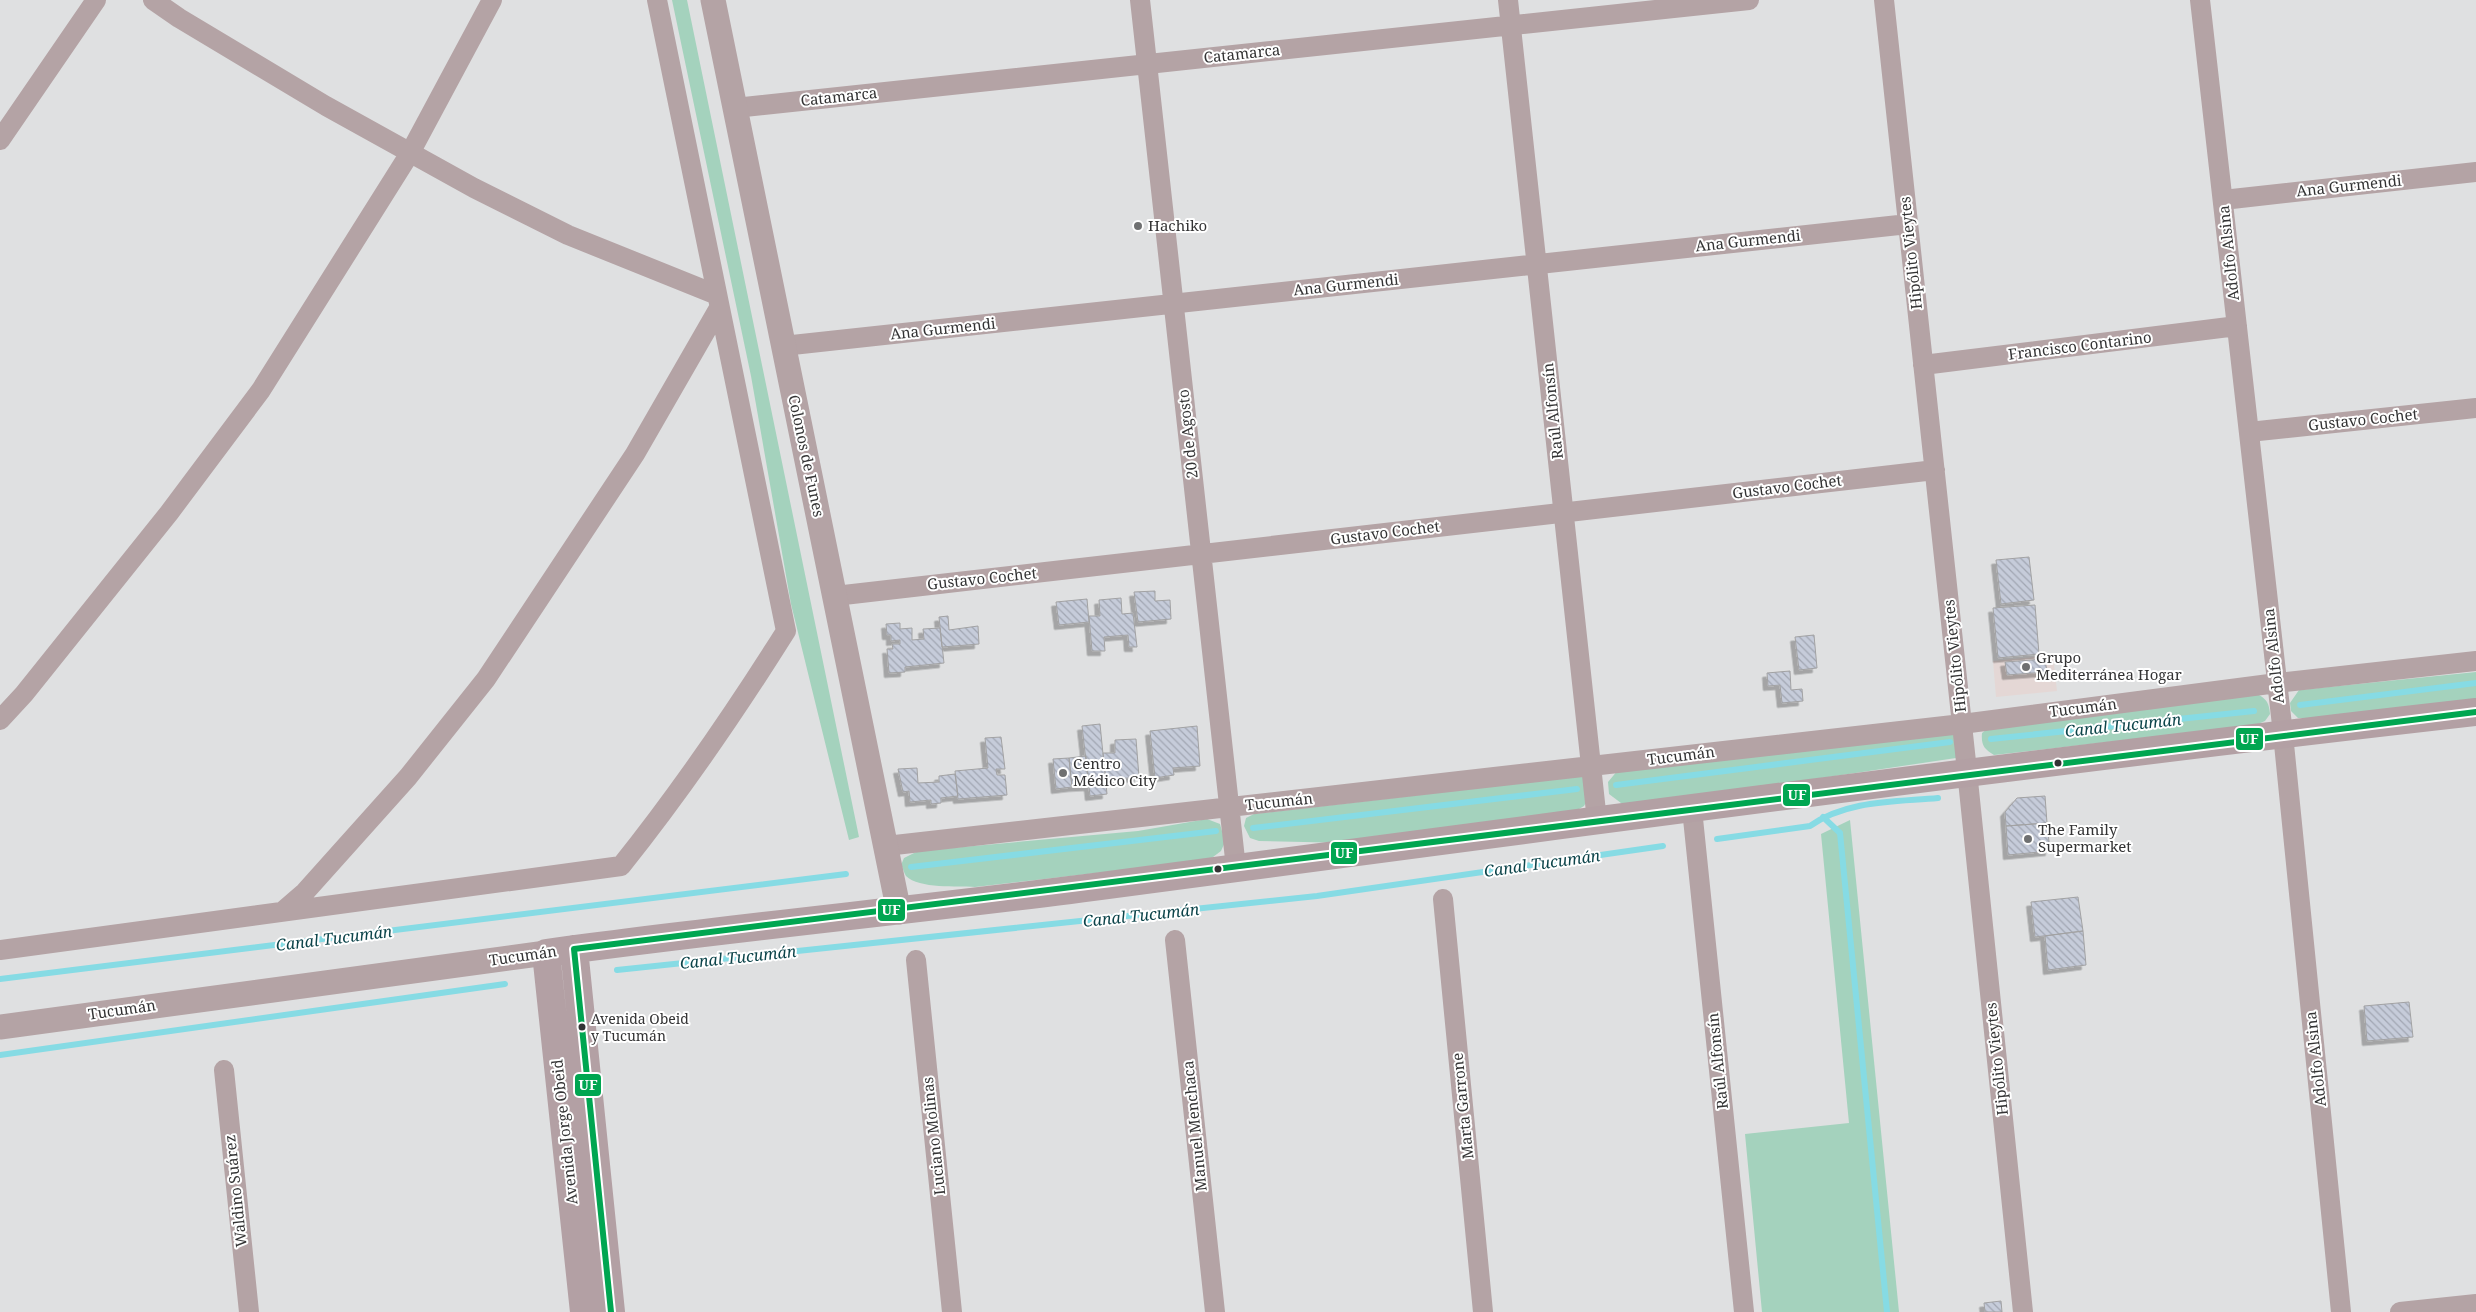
<svg xmlns="http://www.w3.org/2000/svg" width="2476" height="1312" font-family="'Noto Serif',serif">
<style>
.commercial{fill:#e4d7d5}
.grass{fill:#a4d2bd}
.lines{fill:none;stroke-linecap:round;stroke-linejoin:round}
.stream{stroke:#86dbe4;stroke-width:6}
.building{fill:url(#building-back-hatch);stroke:#a2a2a3;filter:url(#shadow)}
.minor{stroke:#b4a3a5;stroke-width:20}
.tertiary{stroke:#b4a3a5;stroke-width:25}
.secondary{stroke:#b3a0a4;stroke-width:28}
.bus-1-casing{stroke:#fff;stroke-width:10}
.bus-1{stroke:#00a651;stroke-width:6}
.poi-dot{fill:#6f7071;stroke:#fff;stroke-width:2}
.bus-dot{fill:#333334;stroke:#fff;stroke-width:2}
.labels{text-anchor:middle;stroke-width:4;stroke-linejoin:round;paint-order:stroke}
.bus-label{font-size:14px;fill:#333334;stroke:#fff;text-anchor:start}
.street-label{font-size:15px;fill:#333334;stroke:#fff}
.poi-label{font-size:15px;fill:#333334;stroke:#fff;text-anchor:start}
.water-label{font-size:16px;font-style:italic;fill:#0c444a;stroke:#fff}
.line-badge{stroke:#fff;stroke-width:2}
.badge-label{font-size:14px;text-anchor:middle;font-weight:bold;fill:#fff}
</style>
<defs>
<pattern id="building-back-hatch" width="6" height="6" patternUnits="userSpaceOnUse" patternTransform="scale(1.25)"><rect width="6" height="6" fill="#c6ccda"/><path d="M-1 5l2 2M0 0l6 6M5-1l2 2" fill="none" stroke="#a1a6b2"/></pattern>
<filter id="shadow"><feDropShadow dx="-4.5" dy="4.5" stdDeviation="0" flood-color="#0004"/></filter>
</defs>
<rect width="100%" height="100%" fill="#dfe0e1"/>
<!-- commercial -->
<path class="commercial" d="M2053,655L2057,691L1996,697L1993,661Z"/>
<!-- grass -->
<path class="grass" d="M672,0H687L859,837L849,840L791,604L751,376Z
M2476,672V702L2309,718H2298L2291,711L2290,703L2299,690Z
M2257,694C2267,699 2269,703 2270,714L2265,721L2256,725L1994,755C1984,749 1981,745 1982,733L1991,726Z
M1952,733L1957,740L1959,754L1956,758L1641,805L1621,803L1609,794L1608,782L1618,770Z
M1583,776L1590,795L1584,806L1569,815L1349,843L1259,841L1250,838L1244,826L1246,818L1254,814Z
M1207,819L1220,824L1225,842L1221,851L1209,860L975,887C958,886 919,889 906,876C904,873 903,868 901,865L904,858L918,851L1138,831Z
M1850,820L1899,1312H1762L1745,1134L1849,1123L1821,834Z"/>
<g class="lines">
<!-- stream -->
<path class="stream" d="M2300,705L2476,683
M1991,739L2254,711
M1616,785L1950,742
M1823,817L1840,833L1887,1312
M1253,828L1577,789
M1717,839L1810,826C1847,800 1895,802 1938,798
M911,867L1216,831
M617,970L1317,896L1663,846
M0,979L846,874
M0,1055L505,984"/>
</g>
<!-- building -->
<path class="building" d="M2029,557L2034,600L2001,604L1996,560Z
M1155,591V601L1170,600L1171,619L1138,622L1134,592Z
M1121,598L1122,614L1133,613L1137,647H1129L1128,635L1104,637L1105,651H1092L1089,616H1100L1099,600Z
M1087,599L1089,622L1059,625L1056,602Z
M2035,605L2039,654L1998,658L1993,608Z
M948,616L949,630L978,626L979,644L942,647L939,617Z
M900,623V629L912,628V640L924,639L923,629L940,628L944,663L905,667V672L889,673L887,649H893L892,644H900V640L891,641V635H887L886,624Z
M1814,635L1817,668L1799,670L1795,637Z
M2045,659L2047,672L2007,675L2005,662Z
M1790,671L1791,690L1802,689L1803,701L1782,703L1780,685L1768,686L1767,673Z
M1100,724L1107,794L1090,796L1082,726Z
M1197,726L1200,766L1173,768L1174,775L1155,778L1150,731Z
M1001,737L1005,769H996L997,775H1005L1007,795L958,799L955,771L988,768L985,738Z
M1136,739L1139,777L1106,780L1103,753H1115V740Z
M1086,756L1089,786L1072,787L1069,758Z
M1069,758L1072,787L1056,789L1053,759Z
M917,768L918,783L939,782V776L955,774L958,796L941,798V803L931,804V800L910,802L909,791L903,792L898,769Z
M2045,796L2047,823L2006,826L2005,812L2017,798Z
M2047,823L2050,851L2008,855L2006,826Z
M2078,897L2083,931L2035,937L2031,902Z
M2083,931L2086,965L2048,970L2045,936Z
M2409,1002L2413,1037L2367,1041L2364,1006Z
M2001,1301L2002,1312H1985L1984,1303Z"/>
<g class="lines">
<!-- minor -->
<path class="minor" d="M153,0L179,18L326,106L474,188L568,235L717,295
M1140,0L1236,868
M1508,0L1597,821
M1884,0L1967,771L2023,1312
M2200,0L2283,734L2341,1312
M735,108L1749,0
M0,140L96,0
M2223,200L2476,172
M783,346L1908,224
M1923,365L2237,326
M2249,432L2476,408
M835,596L1935,470
M0,720L24,694L169,513L261,390L410,153L492,0
M1692,809L1744,1312
M886,846L1962,724L2277,683L2476,661
M1443,899L1483,1312
M283,911L305,892L408,777L486,679L635,454L719,308
M1175,940L1215,1312
M0,950L621,866C681,791 735,712 786,631L657,0
M916,960L952,1312
M224,1070L249,1312
M2400,1312L2476,1304"/>
<!-- tertiary -->
<path class="tertiary" d="M713,0L899,912
M0,1027L546,953"/>
<!-- secondary -->
<path class="secondary" d="M574,949L611,1312
M584,1312L546,953C721,929 896,912 1070,890C1539,828 2007,765 2476,712"/>
<defs>
<path id="bus-1" d="M611,1312L574,949C1208,874 1841,786 2476,712"/>
</defs>
<!-- bus-1 casing -->
<use href="#bus-1" class="bus-1-casing"/>
<!-- bus-1 -->
<use href="#bus-1" class="bus-1"/>
</g>
<!-- markers -->
<g class="poi-dot">
<circle cx="1138" cy="226" r="5"/>
<circle cx="2026" cy="667" r="5"/>
<circle cx="1063" cy="773" r="5"/>
<circle cx="2028" cy="839" r="5"/>
</g>
<g class="bus-dot">
<circle cx="2058" cy="763" r="4.5"/>
<circle cx="1218" cy="869" r="4.5"/>
<circle cx="582" cy="1027" r="4.5"/>
</g>
<g class="labels">
<!-- bus labels -->
<g class="bus-label">
<text x="591" y="1024">Avenida Obeid<tspan x="591" dy="17">y Tucumán</tspan></text>
</g>
<!-- street labels -->
<g class="street-label">
<text transform="translate(1242 54) rotate(-6)" y="5">Catamarca</text>
<text transform="translate(839 97) rotate(-6)" y="5">Catamarca</text>
<text transform="translate(2349 186) rotate(-6)" y="5">Ana Gurmendi</text>
<text transform="translate(1748 241) rotate(-6)" y="5">Ana Gurmendi</text>
<text transform="translate(1911 253) rotate(-96)" y="5">Hipólito Vieytes</text>
<text transform="translate(2229 253) rotate(-96)" y="5">Adolfo Alsina</text>
<text transform="translate(1346 285) rotate(-6)" y="5">Ana Gurmendi</text>
<text transform="translate(943 329) rotate(-6)" y="5">Ana Gurmendi</text>
<text transform="translate(2080 346) rotate(-7)" y="5">Francisco Contarino</text>
<text transform="translate(1553 411) rotate(-96)" y="5">Raúl Alfonsín</text>
<text transform="translate(2363 420) rotate(-6)" y="5">Gustavo Cochet</text>
<text transform="translate(1188 434) rotate(-96)" y="5">20 de Agosto</text>
<text transform="translate(806 456) rotate(78)" y="5">Colonos de Funes</text>
<text transform="translate(1787 487) rotate(-7)" y="5">Gustavo Cochet</text>
<text transform="translate(1385 533) rotate(-7)" y="5">Gustavo Cochet</text>
<text transform="translate(982 579) rotate(-6)" y="5">Gustavo Cochet</text>
<text transform="translate(1955 656) rotate(-96)" y="5">Hipólito Vieytes</text>
<text transform="translate(2274 656) rotate(-96)" y="5">Adolfo Alsina</text>
<text transform="translate(2083 708) rotate(-7)" y="5">Tucumán</text>
<text transform="translate(1681 756) rotate(-7)" y="5">Tucumán</text>
<text transform="translate(1279 802) rotate(-6)" y="5">Tucumán</text>
<text transform="translate(523 956) rotate(-8)" y="5">Tucumán</text>
<text transform="translate(122 1010) rotate(-8)" y="5">Tucumán</text>
<text transform="translate(1997 1059) rotate(-96)" y="5">Hipólito Vieytes</text>
<text transform="translate(2316 1059) rotate(-96)" y="5">Adolfo Alsina</text>
<text transform="translate(1718 1061) rotate(-96)" y="5">Raúl Alfonsín</text>
<text transform="translate(1463 1106) rotate(-96)" y="5">Marta Garrone</text>
<text transform="translate(1195 1126) rotate(-96)" y="5">Manuel Menchaca</text>
<text transform="translate(565 1132) rotate(-96)" y="5">Avenida Jorge Obeid</text>
<text transform="translate(934 1136) rotate(-96)" y="5">Luciano Molinas</text>
<text transform="translate(236 1191) rotate(-96)" y="5">Waldino Suárez</text>
</g>
<!-- poi labels -->
<g class="poi-label">
<text x="1148" y="231">Hachiko</text>
<text x="2036" y="663">Grupo<tspan x="2036" dy="17">Mediterránea Hogar</tspan></text>
<text x="1073" y="769">Centro<tspan x="1073" dy="17">Médico City</tspan></text>
<text x="2038" y="835">The Family<tspan x="2038" dy="17">Supermarket</tspan></text>
</g>
<!-- water labels -->
<g class="water-label">
<text transform="translate(2123 725) rotate(-6)" y="6">Canal Tucumán</text>
<text transform="translate(1542 863) rotate(-8)" y="6">Canal Tucumán</text>
<text transform="translate(1141 915) rotate(-6)" y="6">Canal Tucumán</text>
<text transform="translate(334 938) rotate(-7)" y="6">Canal Tucumán</text>
<text transform="translate(738 957) rotate(-6)" y="6">Canal Tucumán</text>
</g>
</g>
<g class="line-badge">
<rect x="2235" y="727" width="29" height="24" rx="5" fill="#00a651"/>
<rect x="1782" y="783" width="29" height="24" rx="5" fill="#00a651"/>
<rect x="1330" y="841" width="28" height="24" rx="5" fill="#00a651"/>
<rect x="877" y="898" width="29" height="24" rx="5" fill="#00a651"/>
<rect x="574" y="1073" width="28" height="24" rx="5" fill="#00a651"/>
</g>
<g class="badge-label">
<text x="2249" y="744">UF</text>
<text x="1797" y="800">UF</text>
<text x="1344" y="858">UF</text>
<text x="891" y="915">UF</text>
<text x="588" y="1090">UF</text>
</g>
</svg>
